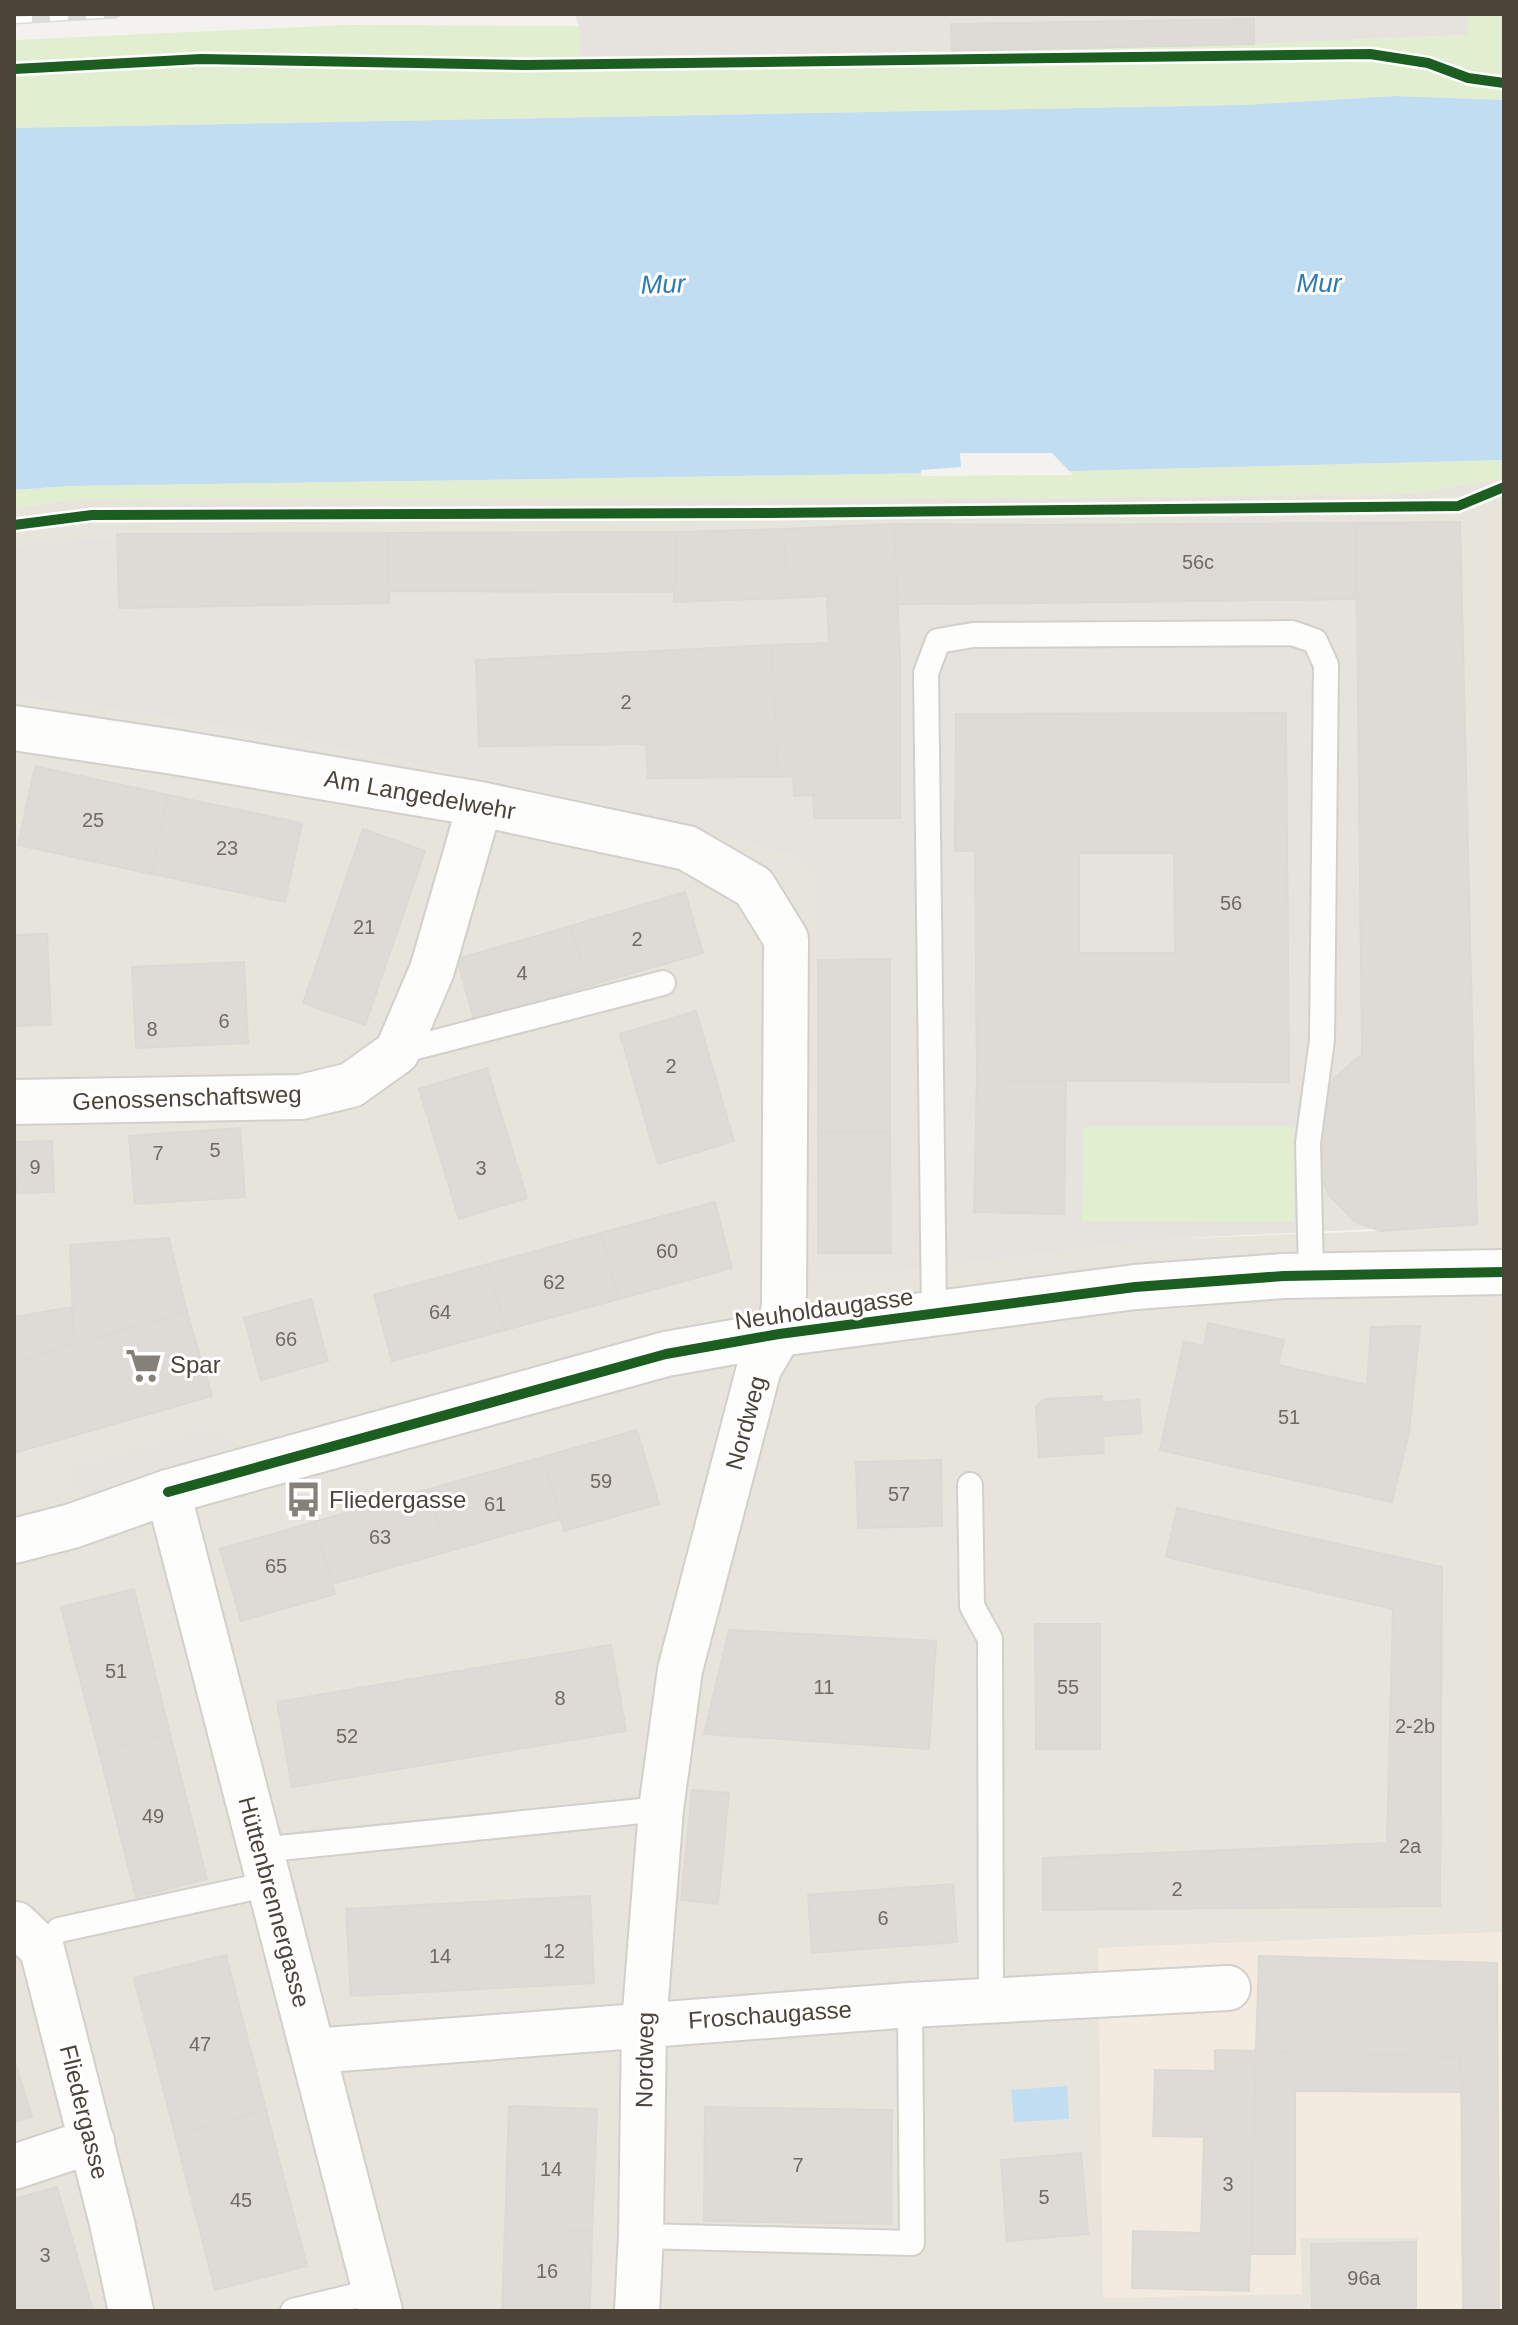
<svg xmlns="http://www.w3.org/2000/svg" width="1518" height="2325" font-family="Arial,sans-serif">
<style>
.residential{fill:#e7e4dc}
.commercial{fill:#f3ebdf}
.industrial{fill:#e6e2de}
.green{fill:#e1eecf}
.parking{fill:#e6e3df}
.water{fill:#c0ddf1}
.pier{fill:#f4f2ee}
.building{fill:#dedbd6;stroke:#dcd9d4;stroke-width:2;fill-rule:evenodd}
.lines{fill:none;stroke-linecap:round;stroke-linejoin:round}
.service-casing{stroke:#d2d0cb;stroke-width:28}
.minor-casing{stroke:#d2d0cb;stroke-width:48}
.tertiary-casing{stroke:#d2d0cb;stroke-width:48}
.service{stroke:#fdfdfc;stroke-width:24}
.minor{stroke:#fdfdfc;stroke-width:44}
.tertiary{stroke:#fdfdfc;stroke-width:44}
.rail-casing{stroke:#dbdbda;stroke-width:9}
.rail{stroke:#fff;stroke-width:6;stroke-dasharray:18;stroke-linecap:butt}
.cycleway-casing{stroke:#fff;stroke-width:15}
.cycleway{stroke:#1b5e20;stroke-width:10}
.labels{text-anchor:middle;stroke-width:6;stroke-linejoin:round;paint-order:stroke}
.number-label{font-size:20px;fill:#706a61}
.street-label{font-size:24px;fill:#4b4439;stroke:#fff}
.poi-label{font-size:24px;fill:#4b4439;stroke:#fff;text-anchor:start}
.water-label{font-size:26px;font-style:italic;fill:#2e7ab2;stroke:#fff}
</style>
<rect width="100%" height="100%" fill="#f4f2ee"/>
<!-- residential -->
<path class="residential" d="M1504,478V1932L1099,1948L1302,2293L1300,2238H1418L1414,2311H14V697L153,715L270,734L618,808L792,856L817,874V1272L892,1273L1164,1239L1380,1231L1040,525L894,524L676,532L117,535V537L14,545V508L78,499L1045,498L1407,494Z"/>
<!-- commercial -->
<path class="commercial" d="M1504,1932V2311H1414L1418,2238H1300L1302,2294L1103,2298L1098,1948Z"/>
<!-- industrial -->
<path class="industrial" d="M575,14H1468V35L1254,44L580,59L579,26Z
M1460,522L1477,1224L1164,1239L892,1273H817V874L792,856L618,808L270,734L153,715L14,697V545L116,537L117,534L676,532L894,524L1040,525Z"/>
<!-- green -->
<path class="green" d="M1468,14H1503L1504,100L1395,96L1244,105L14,128V40L347,25L579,26L581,59L1254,44L1467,35Z
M1504,460V478L1407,494L1045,498L78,499L14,508V490L68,486L1072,471Z
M1083,1127H1294V1222L1082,1221Z"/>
<!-- parking -->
<path class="parking" d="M205,1433L230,1441V1452L83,1495L72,1470Z"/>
<!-- water -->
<path class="water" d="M1395,96L1504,100V460L1072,471L68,486L14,490V128L1244,105Z
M1067,2086L1069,2119L1014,2122L1011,2090Z"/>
<!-- pier -->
<path class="pier" d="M960,453H1052L1073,475L921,476V470L961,467Z"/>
<!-- building -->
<path class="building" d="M1254,19V44L952,51L951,24Z
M1460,522L1477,1224L1380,1231L1355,1222L1329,1195L1318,1168L1315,1120L1333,1079L1362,1054L1356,523Z
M1356,523L1358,599L1040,603V525Z
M894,524L1040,525V603L898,604Z
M894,524L900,657V818H814L813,795L794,796L793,776L778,777L772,645L829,643L827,596L787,598L784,529Z
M784,529L787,598L674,602L676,532Z
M676,532L675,592L389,591V533Z
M389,533V603L119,608L117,534Z
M772,645L778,777L648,778L646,744L479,746L476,660Z
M1286,713L1289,1082L977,1080L975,851H955L956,714ZM1079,853H1174L1175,953H1079Z
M35,766L168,795L152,874L18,845Z
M168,795L302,823L285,902L152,874Z
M363,829L425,851L365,1025L303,1003Z
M685,892L703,953L588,986L571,926Z
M571,926L588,986L474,1020L457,959Z
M47,934L51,1024L14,1026V935Z
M890,959V1132H818V960Z
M244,962L248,1043L136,1048L132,967Z
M696,1011L734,1141L658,1164L620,1034Z
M487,1068L527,1198L459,1219L419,1089Z
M977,1080L1066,1081L1064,1214L974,1212Z
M240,1128L245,1197L135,1204L129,1136Z
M818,1132H890L891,1253H818Z
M52,1141L54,1192L17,1193L15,1142Z
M14,1142L17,1193H14Z
M715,1202L732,1268L619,1299L601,1233Z
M601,1233L619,1299L505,1330L488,1264Z
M169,1238L187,1312L74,1344L70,1245Z
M488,1264L505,1330L392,1361L374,1295Z
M311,1299L328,1361L261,1380L244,1318Z
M72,1307L74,1344L14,1362V1317Z
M187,1312L212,1396L14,1453V1362Z
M1208,1323L1284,1340L1278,1365L1367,1385L1371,1327L1420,1326L1409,1433L1392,1502L1160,1450L1184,1342L1204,1346Z
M1102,1396V1402L1139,1400L1142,1433L1103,1436L1104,1453L1039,1457L1036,1407L1045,1399Z
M637,1430L659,1504L564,1531L543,1457Z
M543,1457L561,1519L446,1552L429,1489Z
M941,1460L942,1526L858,1528L856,1462Z
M429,1489L446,1552L332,1584L314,1522Z
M1177,1508L1442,1567L1440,1906L1043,1910V1858L1387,1843L1393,1609L1166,1557Z
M314,1522L335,1594L241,1621L220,1549Z
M134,1589L170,1734L99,1752L61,1607Z
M1035,1624H1100V1749H1036Z
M729,1630L936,1641L929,1749L704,1734Z
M611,1645L626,1731L292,1787L277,1702Z
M170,1734L207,1879L136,1897L99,1752Z
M692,1790L729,1793L718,1904L681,1900Z
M953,1884L957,1942L812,1953L808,1895Z
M590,1896L594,1983L351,1996L346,1909Z
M226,1955L266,2110L175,2134L134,1978Z
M1259,1956L1497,1963L1499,2311H1463L1461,2057L1256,2051Z
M1215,2050L1256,2051L1249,2291L1132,2288L1133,2231L1201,2233L1204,2137L1153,2136L1155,2070L1215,2071Z
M1256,2051L1461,2057L1462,2092L1295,2091V2254H1251Z
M14,2058L32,2117L14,2122Z
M509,2106L597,2109L592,2231L505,2228Z
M705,2107L892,2110L891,2224L704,2221Z
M266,2110L307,2266L215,2290L175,2134Z
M1081,2153L1088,2234L1007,2241L1001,2160Z
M57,2187L93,2311H14V2199Z
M505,2228L592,2231L590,2311H502Z
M1416,2242V2311H1312L1311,2244Z"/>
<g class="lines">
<defs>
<path id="service" d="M397,1052L663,983
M934,1313L926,673L938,641L973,635L1292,633L1315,641L1326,665L1322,1040L1308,1143L1311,1275
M970,1485L972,1606L990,1639L991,2001
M260,1850L661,1809
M59,1930L269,1884
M641,2236L912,2243L910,2005
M293,2311L375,2291"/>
<path id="minor" d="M14,728L174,752L480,804L687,848L754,887L786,939L784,1305L779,1334L759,1368L680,1670L661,1809L644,2024L641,2236L637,2311
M14,1102L301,1097L351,1085L397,1052L432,970L480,804
M168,1492L380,2311
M16,1924L42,1949L112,2223L131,2311
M313,2051L910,2005L1228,1988
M14,2167L92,2141"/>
<path id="tertiary" d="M14,1541L72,1526L168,1492L666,1354L779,1334L1135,1287L1284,1276L1504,1272"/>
</defs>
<!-- service casing -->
<use href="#service" class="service-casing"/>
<!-- minor casing -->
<use href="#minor" class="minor-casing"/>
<!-- tertiary casing -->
<use href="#tertiary" class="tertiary-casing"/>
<!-- service -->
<use href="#service" class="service"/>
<!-- minor -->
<use href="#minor" class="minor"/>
<!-- tertiary -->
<use href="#tertiary" class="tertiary"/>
<defs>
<path id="rail" d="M14,20L116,14"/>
</defs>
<!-- rail casing -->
<use href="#rail" class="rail-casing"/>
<!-- rail -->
<use href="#rail" class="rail"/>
<defs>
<path id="cycleway" d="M14,69L201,59L525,65L1370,54L1428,63L1468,78L1504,83
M14,525L92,515L769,513L1458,506L1504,487
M168,1492L666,1354L779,1334L1135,1287L1284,1276L1504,1272"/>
</defs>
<!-- cycleway casing -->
<use href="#cycleway" class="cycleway-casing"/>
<!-- cycleway -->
<use href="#cycleway" class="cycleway"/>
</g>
<!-- icons -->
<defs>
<symbol id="supermarket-bare" viewBox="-9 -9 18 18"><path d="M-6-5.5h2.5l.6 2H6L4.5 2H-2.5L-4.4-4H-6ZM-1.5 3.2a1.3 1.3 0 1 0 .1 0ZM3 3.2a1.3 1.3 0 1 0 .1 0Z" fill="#868178" stroke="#fff" stroke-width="2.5" paint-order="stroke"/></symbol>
<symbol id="bus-bare" viewBox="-9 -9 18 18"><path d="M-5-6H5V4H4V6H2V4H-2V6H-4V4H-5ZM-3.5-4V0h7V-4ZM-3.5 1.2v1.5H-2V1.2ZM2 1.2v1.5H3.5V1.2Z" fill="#868178" stroke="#fff" stroke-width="2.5" paint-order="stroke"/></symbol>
</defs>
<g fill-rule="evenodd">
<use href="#supermarket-bare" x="118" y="1340" width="51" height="51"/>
<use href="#bus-bare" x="278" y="1474" width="51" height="51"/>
</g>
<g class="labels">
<!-- number labels -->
<g class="number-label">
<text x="1198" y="569">56c</text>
<text x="626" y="709">2</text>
<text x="93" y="827">25</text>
<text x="227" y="855">23</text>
<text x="1231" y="910">56</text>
<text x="364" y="934">21</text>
<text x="637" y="946">2</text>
<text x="522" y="980">4</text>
<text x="224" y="1028">6</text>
<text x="152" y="1036">8</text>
<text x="671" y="1073">2</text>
<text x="215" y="1157">5</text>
<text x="158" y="1160">7</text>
<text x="35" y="1174">9</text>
<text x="481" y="1175">3</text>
<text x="667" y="1258">60</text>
<text x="554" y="1289">62</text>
<text x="440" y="1319">64</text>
<text x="286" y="1346">66</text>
<text x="1289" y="1424">51</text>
<text x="601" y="1488">59</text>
<text x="899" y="1501">57</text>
<text x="495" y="1511">61</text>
<text x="380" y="1544">63</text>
<text x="276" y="1573">65</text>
<text x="116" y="1678">51</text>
<text x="824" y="1694">11</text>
<text x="1068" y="1694">55</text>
<text x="560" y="1705">8</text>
<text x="1415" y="1733">2-2b</text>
<text x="347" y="1743">52</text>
<text x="153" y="1823">49</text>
<text x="1410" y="1853">2a</text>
<text x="1177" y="1896">2</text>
<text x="883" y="1925">6</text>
<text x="554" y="1958">12</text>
<text x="440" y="1963">14</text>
<text x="200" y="2051">47</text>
<text x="798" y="2172">7</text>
<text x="551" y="2176">14</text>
<text x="1228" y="2191">3</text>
<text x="1044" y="2204">5</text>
<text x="241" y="2207">45</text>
<text x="45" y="2262">3</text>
<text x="547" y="2278">16</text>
<text x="1364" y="2285">96a</text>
</g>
<!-- street labels -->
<g class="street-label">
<text transform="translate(420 795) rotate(10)" y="8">Am Langedelwehr</text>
<text transform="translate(187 1098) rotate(-2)" y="8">Genossenschaftsweg</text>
<text transform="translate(824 1309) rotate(-8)" y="8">Neuholdaugasse</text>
<text transform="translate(746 1423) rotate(-75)" y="8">Nordweg</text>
<text transform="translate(274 1902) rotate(75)" y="8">Hüttenbrennergasse</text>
<text transform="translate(770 2015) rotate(-4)" y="8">Froschaugasse</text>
<text transform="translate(645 2060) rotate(-89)" y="8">Nordweg</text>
<text transform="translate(84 2112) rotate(76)" y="8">Fliedergasse</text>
</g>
<!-- poi labels -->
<g class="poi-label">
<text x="170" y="1373">Spar</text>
<text x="329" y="1508">Fliedergasse</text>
</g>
<!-- water labels -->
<g class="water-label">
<text x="1319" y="292">Mur</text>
<text transform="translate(663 284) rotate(-2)" y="9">Mur</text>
</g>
</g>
<!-- border -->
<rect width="1518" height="2325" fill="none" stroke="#4b4439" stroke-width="32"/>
</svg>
